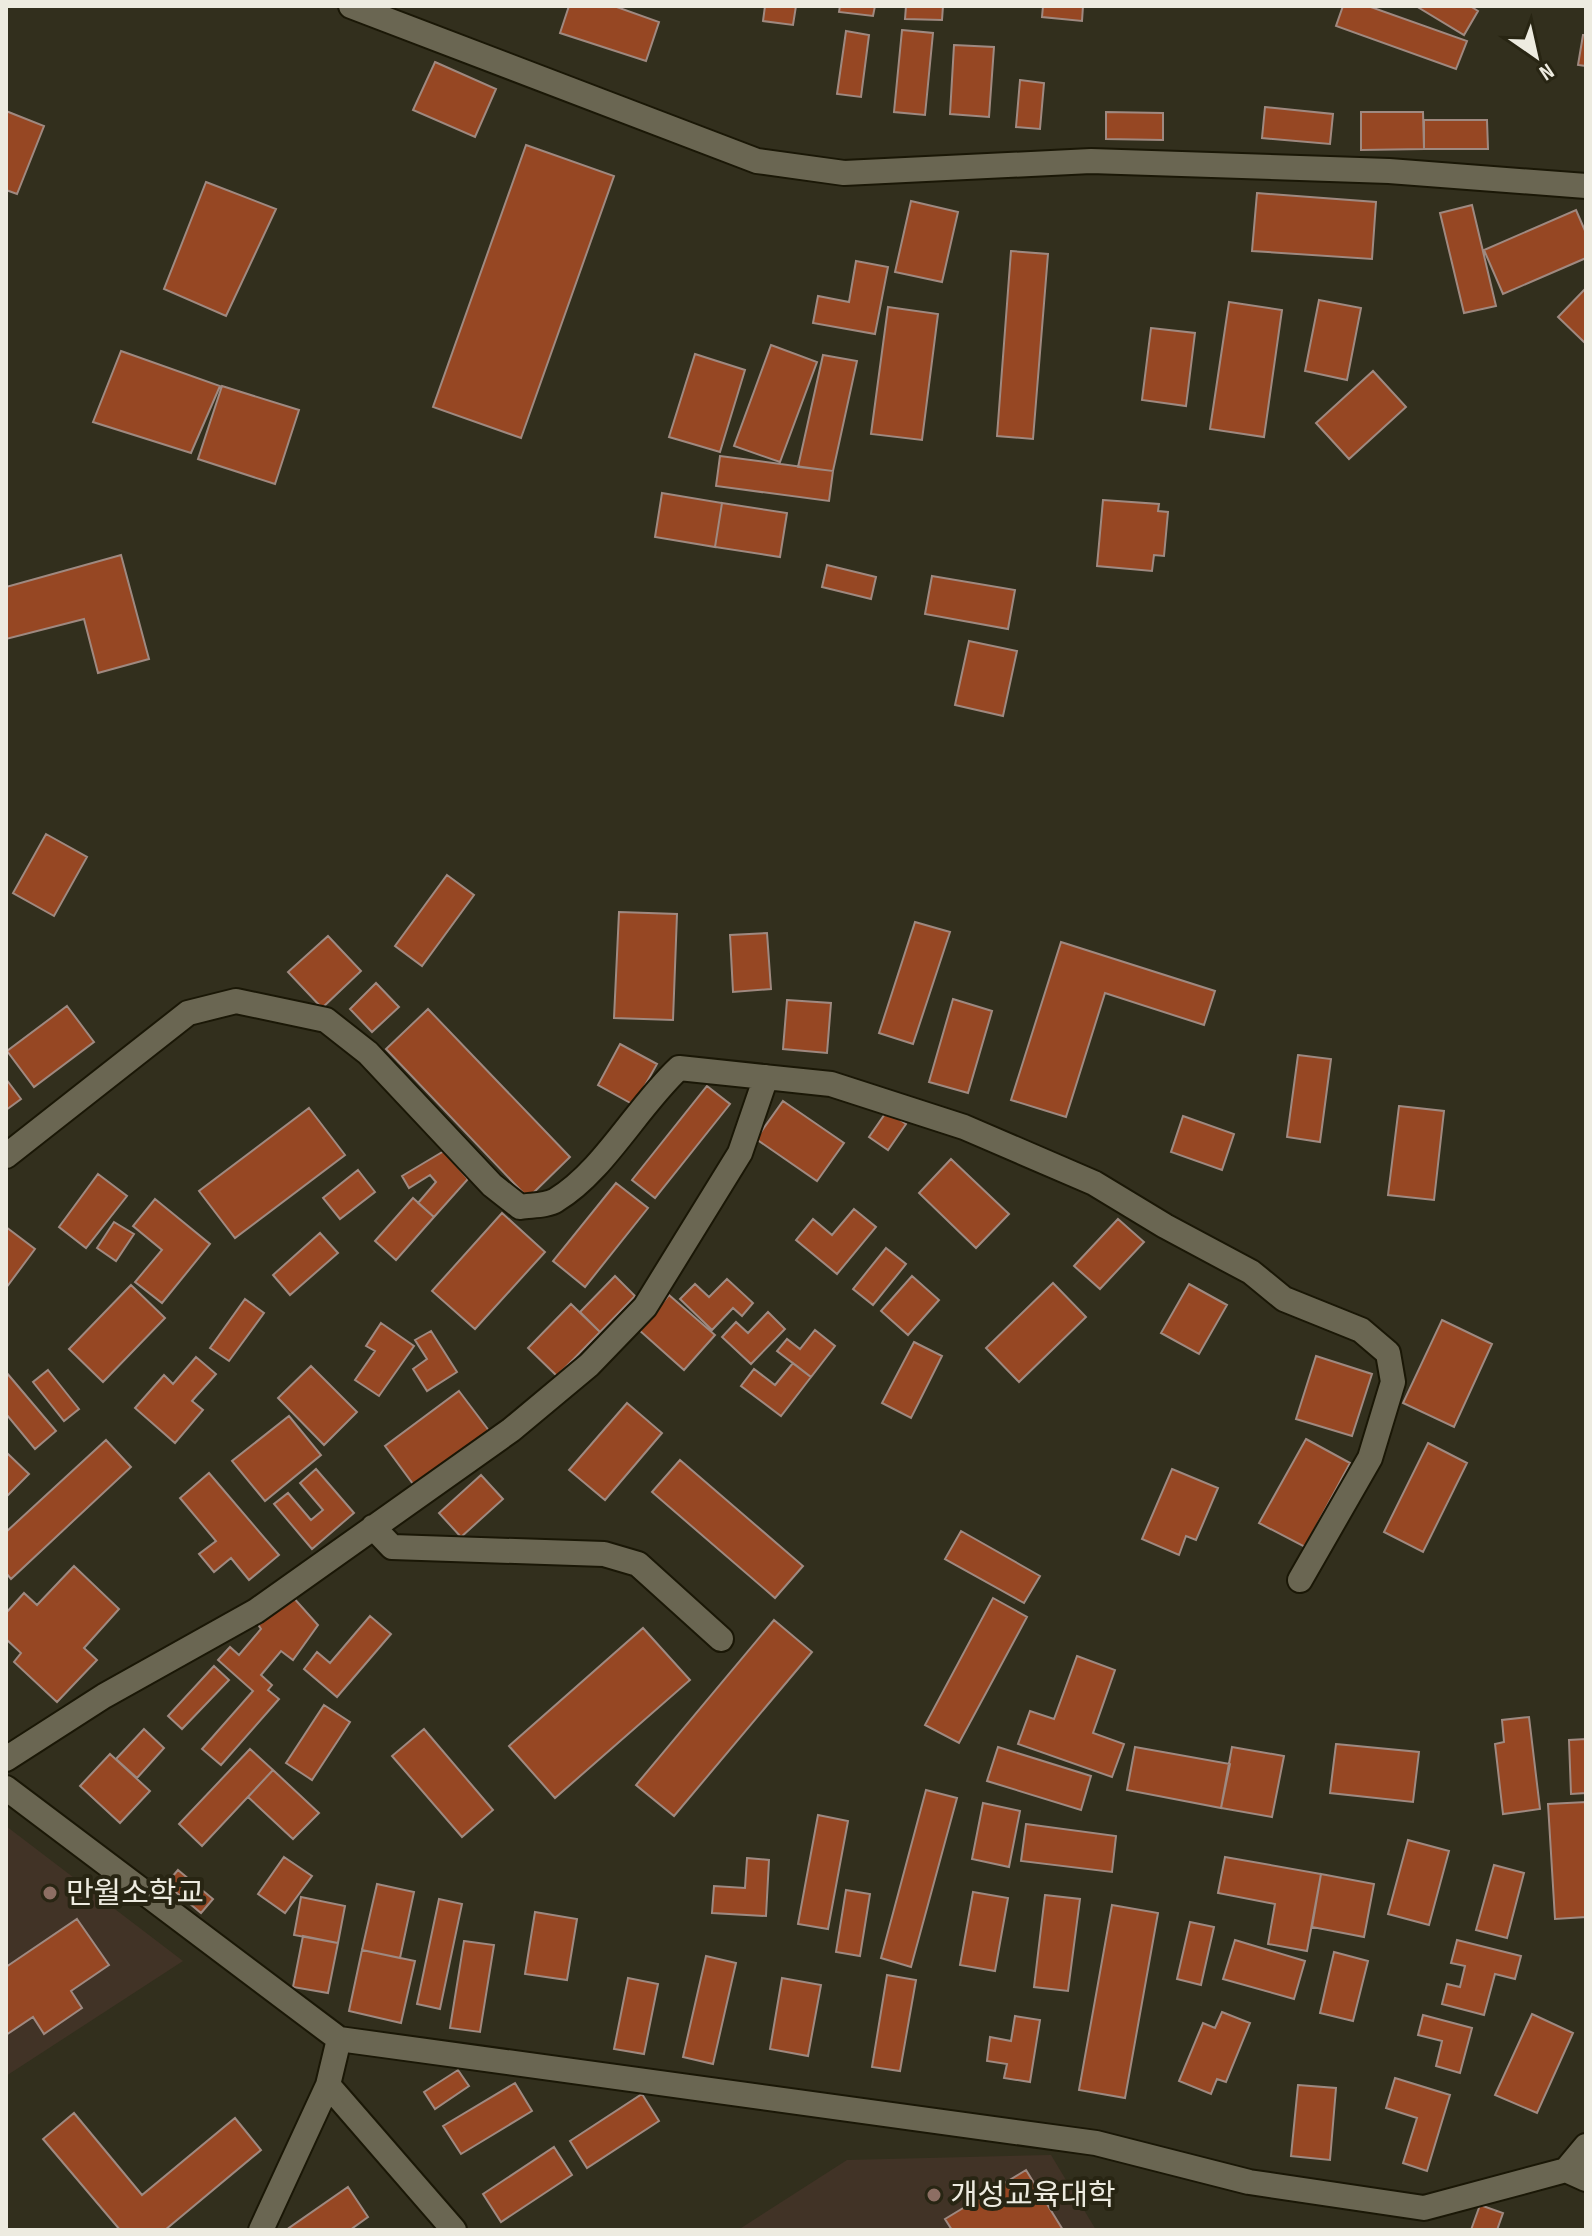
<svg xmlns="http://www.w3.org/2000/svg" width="1592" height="2236" font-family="'Sofia Sans Condensed','Noto Sans KR',sans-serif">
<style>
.education{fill:#413326}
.building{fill:#964723;stroke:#9f8980;stroke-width:2}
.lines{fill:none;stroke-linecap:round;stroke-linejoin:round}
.minor-casing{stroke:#1a1706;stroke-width:28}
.minor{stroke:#6a6652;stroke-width:24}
.education-dot{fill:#8d6e63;stroke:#282513;stroke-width:3}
.labels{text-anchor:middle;stroke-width:8;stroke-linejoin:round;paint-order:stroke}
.poi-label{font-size:30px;fill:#edebe0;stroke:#282513;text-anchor:start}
</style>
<rect width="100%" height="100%" fill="#322f1d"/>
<!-- education -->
<path class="education" d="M6,1826L183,1961L6,2076Z
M1051,2155L1096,2230H738L847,2160Z"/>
<!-- building -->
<path class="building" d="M569,6H614L659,22L646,61L560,33Z
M765,6H796L793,25L763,21Z
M840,6H875L873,16L839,12Z
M906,6H943L942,20L905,19Z
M1043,6H1083L1082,21L1042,17Z
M1343,6H1368L1467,41L1456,69L1336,26Z
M1416,6H1470L1478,11L1464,35Z
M902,30L933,33L925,115L894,112Z
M846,31L869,35L861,97L837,94Z
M1583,35H1586V66L1578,65Z
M954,45L994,47L989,117L950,114Z
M435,62L496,89L475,137L413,110Z
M1020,80L1044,83L1040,129L1016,127Z
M1265,107L1333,114L1330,144L1262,138Z
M6,111L44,126L17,194L6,190Z
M1106,112L1163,113V140L1106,139Z
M1361,112H1423L1424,149L1361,150Z
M1424,120H1487L1488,149H1424Z
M526,145L614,176L521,438L433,407Z
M206,182L276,209L226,316L164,289Z
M1257,193L1376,202L1372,259L1252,251Z
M911,201L958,212L942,282L895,272Z
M1472,205L1496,306L1464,313L1440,213Z
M1576,210L1586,233V258L1503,294L1484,250Z
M1011,251L1048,254L1033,439L997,436Z
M856,261L888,267L875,334L813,323L818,296L849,302Z
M1586,288V341L1584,342L1558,317Z
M1319,300L1361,308L1347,380L1305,371Z
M1229,302L1282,310L1264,437L1210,429Z
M888,307L938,314L922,440L871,434Z
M1151,328L1195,333L1186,406L1142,400Z
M771,345L817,362L780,462L734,446Z
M121,351L220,386L191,453L93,422Z
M695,354L745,370L720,452L669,437Z
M823,355L857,361L833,471L798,467Z
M1373,371L1406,407L1349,459L1316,423Z
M222,386L299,410L275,484L198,459Z
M720,456L833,471L829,501L716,486Z
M662,493L722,503L715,547L655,537Z
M1103,500L1159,504L1158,511L1168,512L1164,556L1154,555L1152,571L1097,566Z
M722,503L787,513L780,557L715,547Z
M121,555L149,659L98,673L84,619L6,639V587Z
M827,565L876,577L871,599L822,587Z
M932,576L1015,590L1008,629L925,614Z
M969,641L1017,651L1003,716L955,705Z
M46,834L87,857L54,916L13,893Z
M447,875L474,895L422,966L395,946Z
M619,912L677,914L673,1020L614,1018Z
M915,922L950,932L913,1044L879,1033Z
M767,933L771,989L733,992L730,935Z
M328,936L361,971L322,1008L288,972Z
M1061,942L1215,991L1204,1025L1105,993L1066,1117L1011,1100Z
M376,983L399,1007L372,1032L350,1009Z
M953,999L992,1011L968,1093L929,1082Z
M787,1000L831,1003L827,1053L783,1049Z
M67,1006L94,1042L34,1087L7,1051Z
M428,1009L570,1157L528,1198L386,1049Z
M620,1044L657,1064L634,1105L598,1085Z
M1298,1055L1331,1059L1320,1142L1287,1137Z
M6,1079L21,1099L6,1110Z
M707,1086L730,1104L655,1198L632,1180Z
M783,1101L844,1143L817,1181L756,1139Z
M1399,1106L1444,1111L1434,1200L1388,1195Z
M309,1108L345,1155L235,1238L199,1191Z
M887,1111L906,1124L888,1150L869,1137Z
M1183,1116L1234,1134L1222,1170L1171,1152Z
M444,1151L468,1179L434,1217L418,1203L436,1182L430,1175L409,1188L402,1176Z
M951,1159L1009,1214L976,1248L919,1193Z
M358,1170L375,1192L340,1219L323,1198Z
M98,1174L127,1196L86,1248L59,1227Z
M616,1183L648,1208L585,1287L553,1261Z
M413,1198L434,1217L396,1260L375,1241Z
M155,1199L210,1244L162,1303L135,1282L162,1250L133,1226Z
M854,1209L876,1227L837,1274L796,1240L813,1219L832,1235Z
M502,1213L545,1252L475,1329L432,1291Z
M1118,1219L1144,1242L1100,1289L1074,1266Z
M114,1222L134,1234L116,1261L97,1248Z
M6,1227L35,1249L6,1288Z
M320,1233L338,1253L290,1295L273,1275Z
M886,1248L906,1264L873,1305L853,1289Z
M615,1276L635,1296L600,1332L580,1312Z
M912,1276L939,1300L908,1335L881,1311Z
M727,1279L753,1303L742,1316L733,1308L712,1330L680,1299L695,1284L709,1297Z
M1053,1283L1086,1317L1019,1382L986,1348Z
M1189,1284L1227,1305L1199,1354L1161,1333Z
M131,1285L165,1318L103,1382L69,1349Z
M669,1295L715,1335L684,1370L639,1330Z
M245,1299L264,1313L229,1361L210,1348Z
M571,1304L600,1332L557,1376L528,1348Z
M768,1312L785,1329L751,1364L722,1337L736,1322L748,1333Z
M1442,1320L1492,1344L1454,1427L1403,1403Z
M381,1323L414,1346L379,1396L355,1380L375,1351L366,1346Z
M815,1330L835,1346L811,1377L777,1351L787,1339L800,1349Z
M431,1331L457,1372L427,1391L413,1369L427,1359L415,1340Z
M914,1342L942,1356L911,1418L882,1403Z
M1316,1356L1372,1374L1352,1436L1296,1419Z
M196,1357L216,1374L192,1401L203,1410L175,1443L135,1408L164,1375L173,1384Z
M793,1363L811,1377L781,1416L741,1386L754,1369L775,1385Z
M311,1366L357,1412L324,1445L278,1398Z
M48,1370L79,1409L64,1421L33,1382Z
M6,1372L56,1431L35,1449L6,1414Z
M459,1391L490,1432L416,1488L385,1446Z
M627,1403L662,1433L605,1500L569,1470Z
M289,1416L321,1455L265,1501L232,1461Z
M1306,1439L1350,1463L1305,1547L1259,1523Z
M106,1440L131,1467L11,1579L6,1573V1532Z
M1428,1443L1467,1463L1423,1552L1384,1532Z
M7,1453L29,1474L6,1497V1455Z
M680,1460L803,1566L775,1598L652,1492Z
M316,1469L354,1513L312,1549L274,1504L288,1493L311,1520L323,1510L300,1483Z
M1172,1469L1218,1488L1196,1540L1186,1536L1179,1555L1142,1539Z
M209,1473L279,1555L249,1580L231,1558L214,1572L199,1554L216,1541L180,1498Z
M481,1475L503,1499L461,1537L439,1513Z
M961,1531L1040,1576L1024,1603L945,1559Z
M74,1566L119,1609L84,1648L97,1660L57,1702L14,1662L21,1653L6,1639V1613L24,1593L37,1605Z
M292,1596L318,1625L293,1660L281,1651L261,1675L272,1685L268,1690L279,1699L221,1765L202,1749L253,1691L218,1660L230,1647L239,1655L261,1629L257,1623Z
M993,1598L1027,1617L959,1743L925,1725Z
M370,1616L391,1634L337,1697L304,1669L317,1652L330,1663Z
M774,1620L812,1652L674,1816L636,1785Z
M643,1628L690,1680L555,1798L509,1746Z
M1077,1656L1115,1670L1093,1733L1124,1744L1112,1777L1018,1744L1030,1711L1054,1719Z
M214,1666L229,1680L182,1729L168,1716Z
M324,1705L350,1722L312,1780L286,1763Z
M1529,1717L1540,1809L1503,1814L1495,1744L1504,1742L1502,1720Z
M144,1729L164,1748L137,1778L116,1759Z
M424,1729L493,1810L462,1837L392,1756Z
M1586,1739V1793L1571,1794L1569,1740Z
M1336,1744L1419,1752L1413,1802L1330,1793Z
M998,1747L1091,1776L1081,1810L987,1781Z
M1135,1747L1230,1764L1221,1808L1127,1790Z
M1232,1747L1284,1756L1272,1817L1221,1808Z
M250,1749L273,1770L202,1846L179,1824Z
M110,1754L150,1791L120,1823L80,1786Z
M273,1770L319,1813L293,1839L248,1797Z
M926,1790L957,1798L911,1967L881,1958Z
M1586,1802V1917L1555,1919L1548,1804Z
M983,1803L1020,1811L1009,1867L972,1859Z
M818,1815L848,1821L828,1929L798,1924Z
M1026,1824L1116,1836L1112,1872L1021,1861Z
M1408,1840L1449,1851L1429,1925L1388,1914Z
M284,1857L312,1876L285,1913L258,1894Z
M1225,1857L1321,1874L1307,1951L1268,1944L1275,1904L1218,1893Z
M747,1858L769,1860L766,1916L712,1913L714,1886L745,1888Z
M1494,1865L1524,1873L1507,1938L1476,1930Z
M178,1870L213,1899L201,1913L166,1884Z
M1321,1874L1374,1884L1364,1937L1312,1927Z
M377,1884L414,1892L400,1958L362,1950Z
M846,1890L870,1894L860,1956L836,1952Z
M973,1892L1008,1898L995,1971L960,1965Z
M1045,1895L1080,1899L1068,1991L1034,1987Z
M301,1897L345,1906L338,1943L294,1935Z
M439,1899L462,1904L440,2009L417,2004Z
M1112,1905L1158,1913L1125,2098L1079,2090Z
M535,1912L577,1919L567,1980L525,1974Z
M77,1919L109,1965L71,1991L82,2008L44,2034L33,2017L6,2035V1967Z
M1190,1922L1214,1927L1201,1985L1177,1979Z
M303,1936L338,1943L328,1993L293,1987Z
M1235,1940L1305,1961L1294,1999L1223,1979Z
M1457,1940L1521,1956L1515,1979L1495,1974L1484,2015L1442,2004L1447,1984L1460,1987L1465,1966L1451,1963Z
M464,1941L494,1945L480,2032L450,2028Z
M362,1950L415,1961L401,2023L349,2011Z
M1334,1952L1368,1961L1353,2021L1320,2013Z
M706,1956L736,1963L713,2064L683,2057Z
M887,1975L916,1980L900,2071L872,2067Z
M628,1978L658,1984L644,2054L614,2049Z
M782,1978L821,1985L808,2056L770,2049Z
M1222,2012L1250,2023L1226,2082L1217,2079L1211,2094L1179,2081L1203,2023L1215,2028Z
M1532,2014L1573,2033L1537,2113L1495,2095Z
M1423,2015L1472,2028L1460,2073L1436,2066L1442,2041L1418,2035Z
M1015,2016L1040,2020L1030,2082L1004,2078L1007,2064L987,2061L990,2037L1011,2041Z
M458,2070L469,2086L435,2109L424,2092Z
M1395,2078L1450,2095L1427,2171L1403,2163L1417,2118L1386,2108Z
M515,2083L532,2111L461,2154L443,2126Z
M1298,2085L1336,2088L1330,2160L1291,2156Z
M642,2094L659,2121L587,2168L570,2141Z
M74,2113L142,2195L235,2118L261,2150L165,2230H120L43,2139Z
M554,2147L572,2175L501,2222L483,2194Z
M1026,2170L1063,2230H952L945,2219Z
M348,2187L368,2217L350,2230H291L289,2228Z
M1480,2205L1503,2213L1497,2230H1471Z"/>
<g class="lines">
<defs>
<path id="minor" d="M351,6L757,161L844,173L1091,161L1389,171L1586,186
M6,1156L188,1013L236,1001L326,1020L368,1053L492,1185L520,1207C530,1205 547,1206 556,1200C603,1172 637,1107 679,1068L831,1084L964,1127L1094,1183L1165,1226L1251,1272L1284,1299L1361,1330L1388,1353L1393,1382L1370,1458L1300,1580
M373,1527L392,1547L604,1554L638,1564L721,1639
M6,1759L104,1696L256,1611L511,1430L589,1365L645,1307L740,1153L766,1077
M6,1788L339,2039L1096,2143L1249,2182L1424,2208L1566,2170L1586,2179
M328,2085L454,2230
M1566,2170L1586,2146
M261,2230L328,2085L339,2039"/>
</defs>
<!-- minor casing -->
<use href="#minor" class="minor-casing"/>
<!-- minor -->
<use href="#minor" class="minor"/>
</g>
<!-- markers -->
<g class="education-dot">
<circle cx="50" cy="1893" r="8"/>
<circle cx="934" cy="2195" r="8"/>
</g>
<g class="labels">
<!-- poi labels -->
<g class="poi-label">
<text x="66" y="1903">만월소학교</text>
<text x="950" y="2205">개성교육대학</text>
</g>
</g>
<!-- border -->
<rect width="1592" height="2236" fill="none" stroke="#edebe0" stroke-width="16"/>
<!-- north arrow -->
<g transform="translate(1536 56) rotate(146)" stroke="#282513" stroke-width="6" paint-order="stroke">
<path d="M0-6L14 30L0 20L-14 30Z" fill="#edebe0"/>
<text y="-12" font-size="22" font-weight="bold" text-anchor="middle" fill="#edebe0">N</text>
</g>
</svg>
